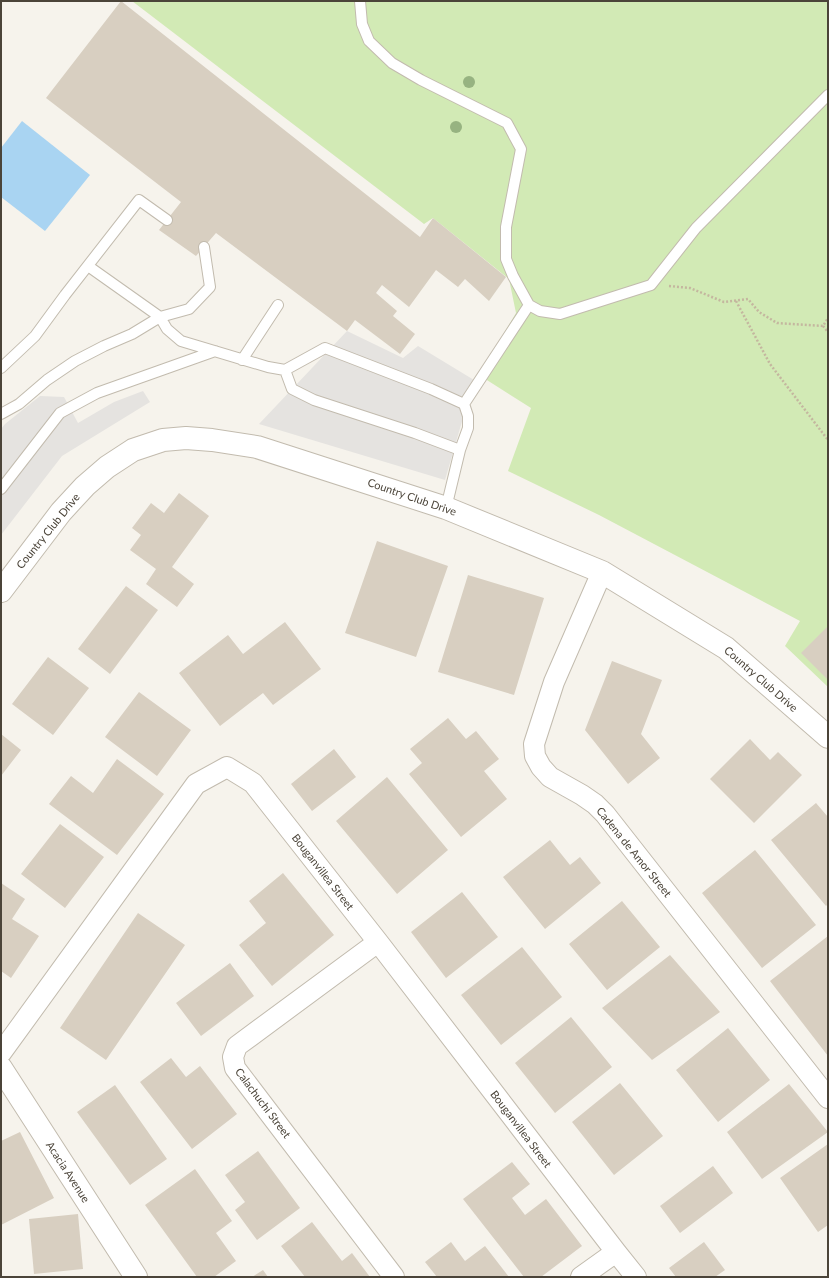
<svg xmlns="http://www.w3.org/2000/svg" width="829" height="1278" font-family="Lato,sans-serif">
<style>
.green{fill:#d2eab5}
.parking{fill:#e5e3e0}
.water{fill:#a9d4f2}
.building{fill:#d8cfc1}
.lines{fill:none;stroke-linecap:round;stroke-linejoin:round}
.service-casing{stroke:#c2bbae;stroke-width:12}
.minor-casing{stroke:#c2bbae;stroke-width:22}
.tertiary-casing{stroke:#c2bbae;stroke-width:24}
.path{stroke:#c4b79f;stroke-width:2.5;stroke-dasharray:2 2;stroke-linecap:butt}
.service{stroke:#fff;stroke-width:10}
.minor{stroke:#fff;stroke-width:20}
.tertiary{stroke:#fff;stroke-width:22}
.tree{fill:#97b381}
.labels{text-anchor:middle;stroke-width:3.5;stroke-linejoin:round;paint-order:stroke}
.street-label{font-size:11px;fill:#4b4439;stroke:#fff}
</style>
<rect width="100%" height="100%" fill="#f6f3ec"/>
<!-- green -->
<path class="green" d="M132,1H828V687L785,646L800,621L599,515L508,471L531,408L479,375L516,313L509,279L433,218L424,224Z"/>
<!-- parking -->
<path class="parking" d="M347,331L403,358L418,346L474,380L445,480L259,424Z
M143,391L150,402L62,456L1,535V429L5,424L40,396L64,397L78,423L114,402Z"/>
<!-- water -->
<path class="water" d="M22,121L90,175L45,231L1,197V148Z"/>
<!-- building -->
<path class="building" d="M121,1L420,237L433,218L506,277L489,301L465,279L458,287L436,270L409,307L382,285L376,293L397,311L393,316L415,334L400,354L355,320L347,331L216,233L196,256L159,230L181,202L46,98Z
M179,493L209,516L172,567L194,584L177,607L146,584L156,569L130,550L141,535L132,528L151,503L164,513Z
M377,541L448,566L416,657L345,633Z
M468,575L544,598L514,695L438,672Z
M126,586L158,610L110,674L78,649Z
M285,622L321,669L273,705L263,693L220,726L179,673L228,635L243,654Z
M828,626V680L801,653Z
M48,657L89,688L53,735L12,704Z
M612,661L662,680L641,734L660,758L628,784L585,730Z
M139,692L191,730L157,776L105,737Z
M448,718L466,739L476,731L499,759L484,771L507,799L461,837L409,774L422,763L410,749Z
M1,734L21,750L1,776Z
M750,739L770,760L778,752L802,775L754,823L710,779Z
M334,749L356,777L312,811L291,784Z
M117,759L164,794L117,855L49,804L71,776L93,793Z
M387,777L448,850L397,894L336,821Z
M816,803L828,817V904L826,906L771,840Z
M60,824L104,857L65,908L21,874Z
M550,840L570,865L580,857L601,883L545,929L503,877Z
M755,850L816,925L762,968L702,893Z
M283,873L334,935L272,986L239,945L266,923L249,901Z
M1,883L25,899L12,919L39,936L11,978L1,971Z
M462,892L498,937L446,978L411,932Z
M622,901L660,947L607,990L569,944Z
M138,913L185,945L106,1060L60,1028Z
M828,936V1056L770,981Z
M522,947L562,997L501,1045L461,995Z
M670,955L720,1012L652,1060L602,1008Z
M230,963L254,996L201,1036L176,1003Z
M571,1017L612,1067L555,1113L515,1063Z
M728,1028L770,1080L718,1122L676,1070Z
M171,1058L186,1077L200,1066L237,1114L192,1149L140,1082Z
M620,1083L663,1136L614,1175L572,1122Z
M789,1084L828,1132L762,1179L727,1132Z
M115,1085L167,1159L130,1185L77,1112Z
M20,1132L54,1198L1,1225V1141Z
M828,1144V1225L818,1232L780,1178Z
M258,1151L300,1208L257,1240L235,1210L245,1202L225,1175Z
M512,1162L530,1184L512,1198L525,1215L546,1199L582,1246L541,1277H524L463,1199Z
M713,1166L733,1193L680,1233L660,1206Z
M195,1169L232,1221L216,1233L236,1261L214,1277H197L145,1205Z
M78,1214L83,1269L34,1274L29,1219Z
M312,1222L342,1261L352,1253L370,1277H305L281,1246Z
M451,1242L465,1261L485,1246L509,1277H437L425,1262Z
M704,1242L725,1270L715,1277H676L669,1268Z
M263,1270L268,1277H252Z"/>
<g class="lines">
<defs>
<path id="service" d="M360,1L362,24L369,41L392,63L421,80L507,123L521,149L506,227V259L513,276L529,305L540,311L560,314L651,285L696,228L828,95
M88,266L160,317L167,329L181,341L268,367L285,370L325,348L431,389L464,404L468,416V428L460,450L446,508
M242,360L278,305
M1,368L35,336L65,295L139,200L167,220
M285,370L292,389L314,400L415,433L460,450
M464,404L529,305
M1,414L19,404L47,380L75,361L104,346L132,334L160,317L189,309L210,287L204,247
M1,489L60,413L97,393L215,351"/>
<path id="minor" d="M602,572L554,682L534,744L535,756L541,767L550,777L582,795L595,804L605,814L828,1098
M378,942L237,1046L233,1057L235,1068L394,1277
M1,1053L196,784L227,767L253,783L378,942L616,1252L636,1277
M581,1277L616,1252"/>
<path id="tertiary" d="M1,591L61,512L85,486L107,467L133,450L163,440L186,438L212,440L257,447L446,508L602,572L726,648L828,737
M1,1068L136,1277"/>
</defs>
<!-- service casing -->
<use href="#service" class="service-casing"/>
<!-- minor casing -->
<use href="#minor" class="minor-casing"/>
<!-- tertiary casing -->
<use href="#tertiary" class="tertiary-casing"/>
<!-- path -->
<path class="path" d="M669,286L690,288L724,302L748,299L759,312L777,323L823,326L828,318
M736,301L770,364L828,440
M823,326L828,332"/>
<!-- service -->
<use href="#service" class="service"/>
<!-- minor -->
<use href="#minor" class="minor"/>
<!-- tertiary -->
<use href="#tertiary" class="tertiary"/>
</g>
<!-- trees -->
<g class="tree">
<circle cx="469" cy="82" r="6"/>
<circle cx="456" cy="127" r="6"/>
</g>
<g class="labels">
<!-- street labels -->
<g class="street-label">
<text transform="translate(412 497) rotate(19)" y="4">Country Club Drive</text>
<text transform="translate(48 531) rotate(-51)" y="4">Country Club Drive</text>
<text transform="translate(761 679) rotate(41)" y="4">Country Club Drive</text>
<text transform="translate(634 852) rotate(51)" y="4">Cadena de Amor Street</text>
<text transform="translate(323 872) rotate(52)" y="4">Bouganvillea Street</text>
<text transform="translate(263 1103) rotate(53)" y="4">Calachuchi Street</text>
<text transform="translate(521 1129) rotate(53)" y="4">Bouganvillea Street</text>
<text transform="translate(68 1172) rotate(57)" y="4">Acacia Avenue</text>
</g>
</g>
<!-- border -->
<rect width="829" height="1278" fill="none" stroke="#4b4439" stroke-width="4"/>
</svg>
